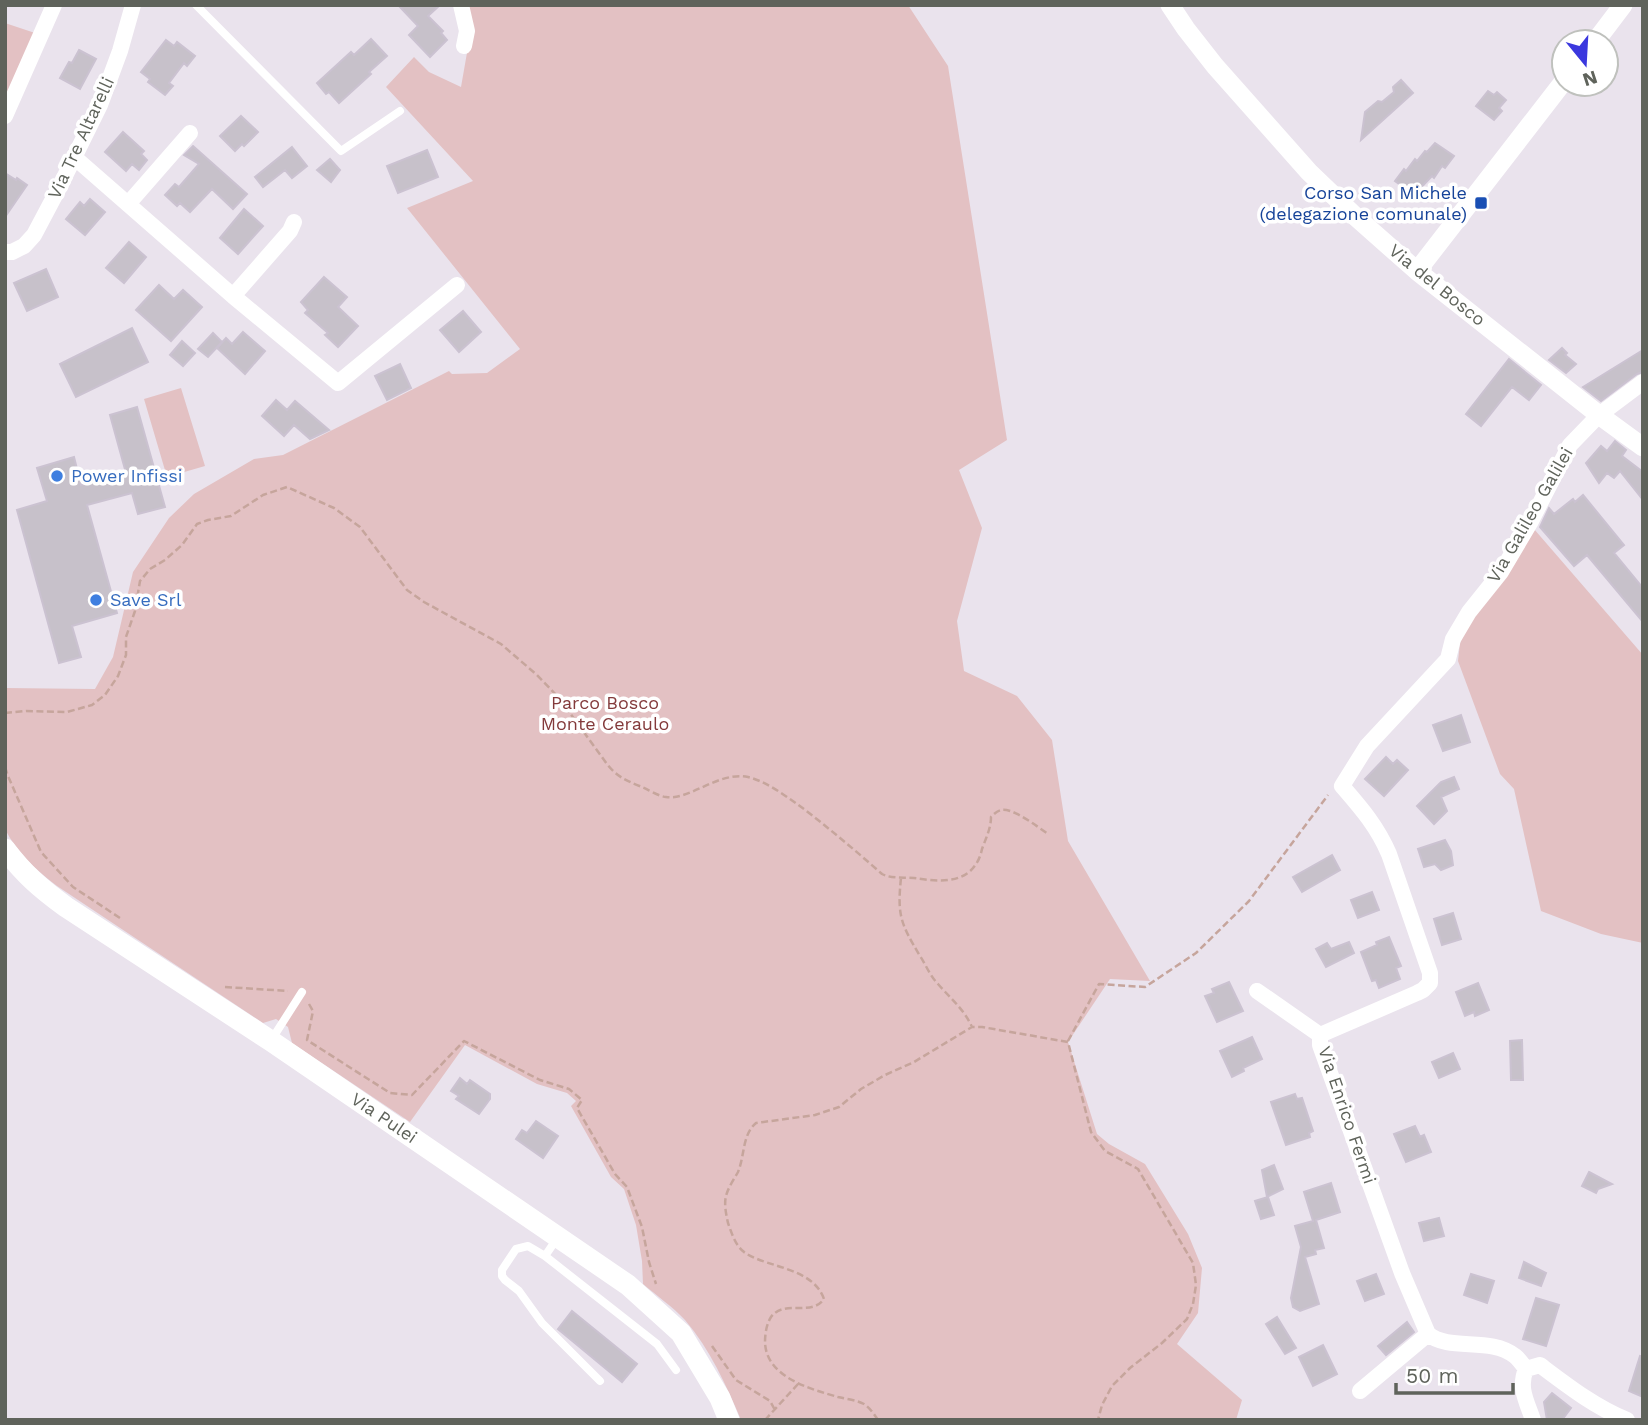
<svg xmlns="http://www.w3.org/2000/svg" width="1648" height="1425" font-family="'Work Sans',sans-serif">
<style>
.green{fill:#e3c1c3}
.building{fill:#c7c1ca;stroke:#cbc2d1;stroke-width:2}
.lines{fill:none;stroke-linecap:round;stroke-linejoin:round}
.path{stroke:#c6a59c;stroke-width:2.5;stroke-dasharray:7 3.5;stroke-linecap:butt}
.service{stroke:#fff;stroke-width:8}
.minor{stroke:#fff;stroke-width:16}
.tertiary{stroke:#fff;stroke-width:19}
.secondary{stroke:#fff;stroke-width:21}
.transit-dot{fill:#1a4fb4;stroke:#fff;stroke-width:2.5}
.shop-dot{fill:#3f7fe0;stroke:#fff;stroke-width:2.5}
.labels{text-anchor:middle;stroke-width:7;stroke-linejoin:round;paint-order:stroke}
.street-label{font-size:18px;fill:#5f635b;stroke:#fff}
.transit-label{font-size:18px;fill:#164399;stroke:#fff;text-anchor:end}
.shop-label{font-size:18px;fill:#366cbe;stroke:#fff;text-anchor:start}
.park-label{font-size:18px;fill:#833a3b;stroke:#fff}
</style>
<rect width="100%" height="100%" fill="#eae3ed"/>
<!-- green -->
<path class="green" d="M468,5H908L948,66L1007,440L959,470L982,528L957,621L964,671L1017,696L1052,740L1068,841L1150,981L1110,979L1068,1042L1097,1134L1109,1144L1145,1164L1188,1234L1202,1268L1198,1313L1177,1344L1242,1400L1236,1420H741C726,1385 710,1349 685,1320C673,1307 657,1296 643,1284L642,1261L636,1225L624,1189L611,1177L571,1106L576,1101L567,1093L537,1084L465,1045L410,1122L292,1043L288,1027L276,1019L263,1023L57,886C36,870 17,853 5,829V688L95,689L113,657L133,572L169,518L194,494L254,459L283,455L449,371L452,374L487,373L520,349L407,208L473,181L386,87L414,57L429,72L461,87L471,30Z
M5,23L35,33L5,99Z
M181,388L205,466L167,477L144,399Z
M1534,529L1643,655V943L1601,934L1541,911L1514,789L1500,774L1458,661L1460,643L1471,618Z"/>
<!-- building -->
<path class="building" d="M398,5H440L428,16L443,31L441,33L447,40L430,57L409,35L418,26Z
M371,39L387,56L369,72L371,74L339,103L329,92L326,94L317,83L351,52L354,55Z
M166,40L174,46L177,42L195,56L187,66L184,63L169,83L173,86L165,95L148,82L150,79L141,72Z
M79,50L96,59L80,89L60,78L69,62L72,63Z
M1401,80L1413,93L1361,140L1365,112L1378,101L1382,102L1394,92L1393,87Z
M1488,91L1494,95L1497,92L1506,100L1499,108L1502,111L1494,120L1476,106Z
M241,116L258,132L244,146L242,144L235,151L220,136Z
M123,132L144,151L141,154L147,160L139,170L132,164L126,171L105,152Z
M1435,143L1454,156L1445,168L1442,166L1434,178L1432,176L1414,195L1395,181L1404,169L1406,171L1415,159L1417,161L1425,151L1427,152Z
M193,146L247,194L233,209L212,189L190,212L180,203L177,206L165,195L175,184L179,187L199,164L184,155Z
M292,147L307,166L292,178L285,170L263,187L255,177Z
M427,150L438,177L398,193L387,166Z
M330,159L340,170L331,182L317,170Z
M5,173L16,180L17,178L27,185L5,217Z
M90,199L105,212L85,235L66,219L80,202L84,206Z
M244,209L263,226L238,254L220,238Z
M129,242L146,257L124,283L106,268Z
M46,269L58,297L27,311L14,283Z
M324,277L347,297L338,307L358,326L338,347L325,335L328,333L305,313L308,310L301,302Z
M159,285L174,299L183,290L202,307L171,341L136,310Z
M463,311L481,332L459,352L440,330Z
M132,328L148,362L76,397L60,364Z
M243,332L265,351L245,374L217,348L226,338L232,344Z
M213,333L222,342L208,357L198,349Z
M182,341L195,353L183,366L170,355Z
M1562,348L1567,353L1565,355L1576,364L1566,373L1549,360Z
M1643,350V372L1637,374L1601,401L1583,387Z
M1509,359L1541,385L1529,400L1512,387L1481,426L1466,414Z
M400,364L411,388L387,400L375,376Z
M276,400L287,410L295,401L329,430L310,439L294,425L284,436L262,416Z
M137,407L165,507L138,514L132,493L87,505L117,613L72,626L81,657L59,663L17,510L47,501L37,468L74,457L81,485L126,473L110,415Z
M1615,441L1626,450L1622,456L1643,472V500L1620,471L1614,478L1607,473L1599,483L1586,463L1601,446L1607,451Z
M1583,495L1624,545L1614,553L1643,588V622L1587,555L1574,566L1540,527L1549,508L1554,514L1573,499L1575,502Z
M1461,715L1470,742L1443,751L1433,725Z
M1386,757L1393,764L1397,760L1408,770L1384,796L1365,779Z
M1454,777L1459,789L1441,797L1447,811L1434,824L1417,806L1441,782Z
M1445,840L1451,851L1453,865L1441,870L1435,864L1424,867L1418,849Z
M1332,855L1340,870L1302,892L1293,877Z
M1372,892L1379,910L1358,918L1351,900Z
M1453,913L1461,939L1442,945L1434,919Z
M1389,937L1401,966L1396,968L1400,979L1379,988L1376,980L1372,981L1361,952L1377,945L1376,942Z
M1349,942L1354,953L1326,967L1316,949L1327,943L1331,949Z
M1229,982L1243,1011L1217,1022L1205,996L1214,993L1212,989Z
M1478,983L1489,1010L1475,1016L1474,1012L1465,1016L1456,992Z
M1252,1037L1262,1059L1243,1068L1244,1071L1232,1077L1220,1051Z
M1522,1040L1523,1080H1511L1510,1041Z
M1453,1053L1460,1069L1439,1078L1432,1062Z
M460,1078L467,1084L470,1080L490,1094V1099L479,1114L456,1099L459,1096L451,1091Z
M1295,1094L1297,1099L1302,1098L1313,1131L1309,1133L1310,1137L1286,1145L1271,1102Z
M536,1121L558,1136L543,1158L516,1139L522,1130L527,1133Z
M1415,1126L1420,1137L1424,1135L1431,1152L1406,1162L1394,1134Z
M1274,1165L1283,1189L1267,1197L1262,1170Z
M1589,1172L1612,1184L1598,1189L1596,1193L1582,1186Z
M1331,1183L1340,1212L1316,1220L1324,1248L1315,1250L1316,1254L1305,1257L1319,1304L1300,1311L1293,1307L1291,1298L1301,1247L1295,1226L1313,1221L1304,1192Z
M1268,1197L1274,1215L1261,1219L1255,1201Z
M1439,1218L1444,1236L1424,1241L1419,1223Z
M1524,1262L1546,1273L1541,1286L1519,1278Z
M1376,1274L1384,1294L1365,1301L1357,1281Z
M1471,1274L1494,1281L1487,1303L1464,1295Z
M1536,1298L1559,1305L1546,1346L1523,1339Z
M572,1311L637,1364L622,1382L558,1329Z
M1277,1317L1296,1348L1285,1354L1266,1324Z
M1407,1322L1414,1332L1386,1355L1378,1346Z
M1323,1345L1337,1374L1313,1386L1299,1357Z
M1640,1356L1643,1357V1397L1629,1391Z
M1552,1393L1571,1408L1562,1420H1547L1544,1402Z"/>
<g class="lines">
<!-- path -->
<path class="path" d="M5,713L26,711L67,712L92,705L105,695L118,676L126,655V637L135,611L140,581L150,569L165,560L182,545L197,524L208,520L231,516L263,495L287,487L334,508L360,527L407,590L424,602L501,644L537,675L559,698L607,764C617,777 627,781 642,787C649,790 658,796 666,797C689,801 718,771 748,777C768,782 787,797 804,809C831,830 856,851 882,874C892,879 903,877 914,878C935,881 963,885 976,864C979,860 981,854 982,849C986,838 991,828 991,817C994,814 997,811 1001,810C1012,807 1038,827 1048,834
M5,767L8,776L41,852L73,887L120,918
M901,878C897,916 901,924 920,956C926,965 930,976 938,984C950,998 964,1009 972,1027
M225,987L288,991
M309,1004L313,1011L307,1040L390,1093L412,1095L464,1041L540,1080L569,1089L582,1100L577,1108L615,1174L627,1187L642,1227L649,1262L656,1284
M1068,1041L1099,984L1145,987L1196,953L1249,901L1328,795
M712,1346L736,1380L770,1401L775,1410
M765,1420L798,1384
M878,1420C874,1414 870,1408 864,1404C856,1400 846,1399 838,1397C811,1389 767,1378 765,1343C765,1335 766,1325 771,1317C784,1299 811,1317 824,1299C813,1268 770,1268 747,1254C736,1248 732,1234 728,1223C726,1214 724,1204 726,1196C728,1188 734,1179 738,1172C745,1155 742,1135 756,1123L815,1115L839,1107L861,1089L885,1075L914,1062L972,1027H982L1068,1042L1091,1132L1105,1151L1138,1169L1193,1263L1196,1285L1193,1304L1187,1319L1162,1343L1130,1368L1112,1386L1102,1405L1098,1420"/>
<!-- service -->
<path class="service" d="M196,5L341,151L400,111
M272,1039L302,992
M558,1237L545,1256L657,1344L676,1370
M545,1256L528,1246L516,1249L502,1270V1276L505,1280L519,1291L542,1323L600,1381"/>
<!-- minor -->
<path class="minor" d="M461,5L467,31L464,46
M5,116L54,5
M74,157L233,296L338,383L457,285
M128,204L190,133
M5,252H12L24,246L34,235L61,184L100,105L120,51L133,5
M233,296L290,231L294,222
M1257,991L1320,1035
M1526,1369C1523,1365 1519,1359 1515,1356C1490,1336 1450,1352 1428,1334L1402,1273L1320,1045V1035L1417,993L1423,990L1430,983V973L1389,854C1377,826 1361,808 1342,786L1367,746L1448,659L1453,639L1469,612L1501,572L1530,523L1570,445L1599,415L1643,382
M1360,1391L1428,1334
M1533,1420C1527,1402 1518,1388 1526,1369L1540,1365C1568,1386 1595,1407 1627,1420"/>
<!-- tertiary -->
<path class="tertiary" d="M1170,5L1186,29L1215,66L1309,172L1357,218L1417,271L1599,415L1643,447
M1595,42L1623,5
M1417,271L1564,81"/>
<!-- secondary -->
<path class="secondary" d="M5,849C24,874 40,888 66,907L271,1041L628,1285L681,1333L720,1398L729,1420"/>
</g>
<!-- markers -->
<rect class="transit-dot" x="1474" y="196" width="14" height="14" rx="3.5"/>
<g class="shop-dot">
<circle cx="57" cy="476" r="7"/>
<circle cx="96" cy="600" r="7"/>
</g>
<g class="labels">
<!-- street labels -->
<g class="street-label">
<text transform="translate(81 138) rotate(-65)" y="6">Via Tre Altarelli</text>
<text transform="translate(1437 285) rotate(39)" y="6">Via del Bosco</text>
<text transform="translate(1530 515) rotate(-60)" y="6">Via Galileo Galilei</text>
<text transform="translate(1347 1115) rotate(71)" y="6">Via Enrico Fermi</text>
<text transform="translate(384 1118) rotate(34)" y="6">Via Pulei</text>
</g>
<!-- transit labels -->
<g class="transit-label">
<text x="1467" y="199">Corso San Michele<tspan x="1467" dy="21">(delegazione comunale)</tspan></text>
</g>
<!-- shop labels -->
<g class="shop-label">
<text x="71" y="482">Power Infissi</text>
<text x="110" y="606">Save Srl</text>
</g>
<!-- park labels -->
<g class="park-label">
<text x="605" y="709">Parco Bosco<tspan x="605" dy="21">Monte Ceraulo</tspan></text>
</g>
</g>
<!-- border -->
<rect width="1648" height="1425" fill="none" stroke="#5f635b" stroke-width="14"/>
<!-- north arrow -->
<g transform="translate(1585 63) rotate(162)"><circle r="33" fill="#ffffff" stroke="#bfc1bd" stroke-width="2"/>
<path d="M0-5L12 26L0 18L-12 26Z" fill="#3b38de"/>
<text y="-10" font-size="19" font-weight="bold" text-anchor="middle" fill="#5f635b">N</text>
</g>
<!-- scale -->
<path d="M1396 1383v10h117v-10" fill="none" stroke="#5f635b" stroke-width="3.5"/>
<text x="1406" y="1383" font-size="21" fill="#5f635b" stroke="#ffffff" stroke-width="5" paint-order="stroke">50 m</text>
</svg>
